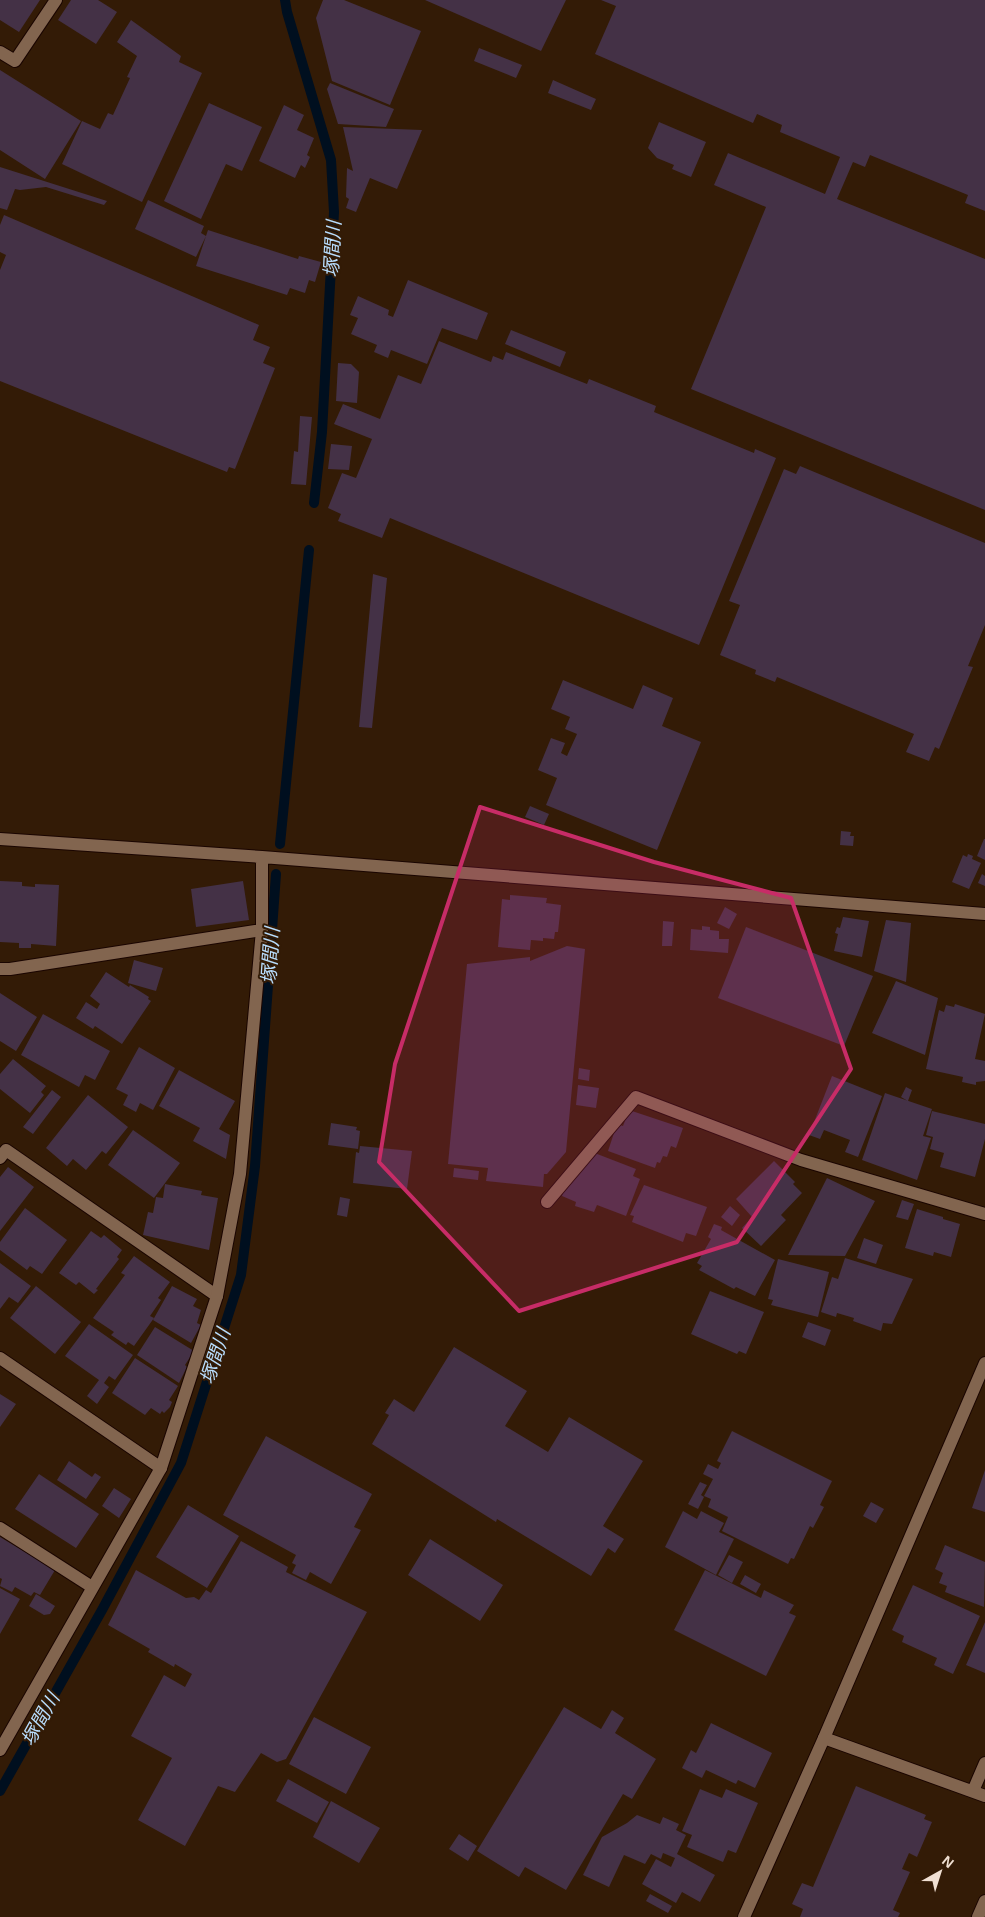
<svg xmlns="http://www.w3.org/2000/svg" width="985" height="1917" font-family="Arial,'Noto Sans JP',sans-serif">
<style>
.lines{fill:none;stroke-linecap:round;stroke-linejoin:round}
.stream{stroke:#000f1f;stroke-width:10}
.building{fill:#443146}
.service-casing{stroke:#1a0500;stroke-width:14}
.minor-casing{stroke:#1a0500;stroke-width:14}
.tertiary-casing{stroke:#1a0500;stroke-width:14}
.service{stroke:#82654f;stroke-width:12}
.minor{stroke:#82654f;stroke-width:12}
.tertiary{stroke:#82654f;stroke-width:12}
.marked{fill:#c72c67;fill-opacity:0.2;stroke:#c72c67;stroke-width:4;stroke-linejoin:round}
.labels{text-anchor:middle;stroke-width:4;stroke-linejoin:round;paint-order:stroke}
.water-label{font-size:19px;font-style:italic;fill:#b8ddfd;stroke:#331b06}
</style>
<rect width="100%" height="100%" fill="#331b06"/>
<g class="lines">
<!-- stream -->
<path class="stream" d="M285,0L287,12L331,160L334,212L322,432L314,503
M280,844L309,550
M0,1791L102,1610L181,1463L241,1275L255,1166L276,874"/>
</g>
<!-- building -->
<path class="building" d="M0,0H40L19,32L0,20Z
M71,0H98L117,12L96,44L58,20Z
M323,0H344L421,31L390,105L332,81L316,18Z
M425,0H566L541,51Z
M601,0H985V211L965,203L968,195L870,155L865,167L853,162L837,199L985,259V510L691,389L766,207L714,185L728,153L825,194L840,157L780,132L782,125L757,114L753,123L595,54L616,6Z
M131,20L181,56L179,62L202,73L142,202L62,164L82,121L100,129L108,113L113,115L130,78L127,77L137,56L117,42Z
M479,48L522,65L516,78L474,61Z
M0,70L81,121L45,179L0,150Z
M553,80L596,99L591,110L548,93Z
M330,83L394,109L386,127L338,124L327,89Z
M209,103L262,127L242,171L226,164L201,219L164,201Z
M284,105L304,115L297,130L314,138L307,155L310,157L305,168L301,165L295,178L259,161Z
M659,122L706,142L691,177L672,169L674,165L657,158L648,148Z
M343,127L422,130L397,189L370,178L356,212L346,208L349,199L346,197L347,168L353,171Z
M0,167L107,201L104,205L46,187L20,190L15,189L7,210L0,208Z
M148,200L204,226L201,233L206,236L196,257L135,229Z
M4,215L259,325L253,340L270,347L263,363L275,368L235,469L229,467L227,472L0,381V270L6,255L0,252V225Z
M208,230L298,259L299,256L321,262L315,282L309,280L305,293L290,288L287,295L196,266Z
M408,280L488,313L477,340L442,328L427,364L391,350L388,358L374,352L377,345L351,334L358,318L350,315L358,296L389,310L388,315L393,317Z
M511,330L566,352L560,367L505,344Z
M439,341L491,362L493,356L503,360L506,352L587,384L589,379L656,406L654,412L754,453L755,449L776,458L699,645L390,518L382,538L338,521L341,514L328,508L342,473L356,478L372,439L334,424L343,404L380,419L398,375L421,384Z
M338,363L351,364L359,372L357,403L336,401Z
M300,416L312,417L306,485L291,484L294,451L298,452Z
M331,444L352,446L349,470L328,469Z
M800,466L985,543V625L968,666L973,667L939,749L935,747L929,761L906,752L914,734L777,677L775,682L755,674L756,670L720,655L740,605L729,601L784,469L796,474Z
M373,574L387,578L372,728L359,727Z
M563,680L633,709L643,685L673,698L662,726L701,742L657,850L546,805L557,778L538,770L551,738L565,743L561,753L567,756L577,734L565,729L570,717L551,709Z
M530,806L549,814L544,825L525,817Z
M841,831L851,832L850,836H854L853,846L840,845Z
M984,839H985V860L977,856Z
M968,854L973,856L972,859L981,863L969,889L952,882L963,855L967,857Z
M982,874L985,876V886L978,883Z
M0,881L22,882V886L35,887V884L59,885L56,946L31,944V948H19V943L0,942Z
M243,881L249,920L196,927L191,889Z
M510,895L547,898L546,903L561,905L558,932H555L554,939L543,938V941L531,940L530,950L498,947L502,899L510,900Z
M725,907L737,914L729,929L717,923Z
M843,917L869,921L862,957L834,951L838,934L835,933L837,927L840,928Z
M886,920L911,923L906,982L874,971Z
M663,921L674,922L672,946H662Z
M702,926L710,927V930L719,931V939H729L728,953L690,950L691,929L702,930Z
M746,927L873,976L844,1046L718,998Z
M567,946L585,949L566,1152L547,1174H544L543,1187L486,1181L488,1168L448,1164L467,964L530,957V961Z
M134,960L163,968L156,991L128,983Z
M106,972L129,987L130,985L149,997L148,999L151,1001L122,1044L95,1026L93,1029L76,1018L86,1002L97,1009L100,1004L90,996Z
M896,981L938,998L925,1055L872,1033Z
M0,993L37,1017L16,1051L0,1041Z
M955,1004L985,1014L975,1059L985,1061V1081L976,1082V1085L962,1082L963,1077L926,1069L939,1010L944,1012L946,1005L954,1007Z
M43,1014L110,1051L95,1080L85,1075L79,1087L21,1055Z
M139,1047L175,1068L153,1110L140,1103L136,1112L123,1105L128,1095L116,1089Z
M13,1059L46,1086L41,1092L44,1095L30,1113L0,1089V1074Z
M579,1068L590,1070L589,1081L578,1079Z
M179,1070L235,1101L219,1129L230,1135L226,1159L193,1141L200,1128L159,1106Z
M832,1076L882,1096L858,1157L845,1152L850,1140L824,1130L820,1139L809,1135Z
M578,1085L599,1088L596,1108L576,1105Z
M906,1087L912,1090L908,1101L901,1097Z
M52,1090L61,1097L33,1134L23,1127Z
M885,1093L932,1109L923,1136L931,1138L917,1180L862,1160Z
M88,1095L128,1127L106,1154L102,1151L86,1170L73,1159L67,1166L46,1148Z
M629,1110L683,1128L676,1148L671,1146L667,1157L663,1156L660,1163L657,1162L655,1168L608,1151L617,1124L623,1126Z
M932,1111L985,1124V1139L975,1177L940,1167L944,1153L930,1149L933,1137L926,1135Z
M331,1123L357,1127L356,1130L360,1131L358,1149L328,1145Z
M133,1130L180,1163L154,1198L108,1165Z
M360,1146L412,1151L407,1189L353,1183L356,1152L359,1153Z
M592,1152L636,1169L633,1176L640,1179L626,1216L597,1205L594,1212L575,1206L576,1202L562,1196L566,1182Z
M774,1161L795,1182L793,1184L802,1193L781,1215L786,1220L761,1246L742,1228L752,1217L736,1199Z
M8,1167L34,1187L0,1231V1177Z
M454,1168L479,1171L478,1180L453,1177Z
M827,1178L875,1201L845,1256L788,1255Z
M165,1184L202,1191L201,1195L218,1198L209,1250L143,1235L148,1212L153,1213L156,1197L163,1198Z
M644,1185L707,1207L696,1236L686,1233L683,1242L632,1222L634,1216L630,1215Z
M340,1197L350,1199L347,1217L337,1215Z
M902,1200L914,1204L908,1220L896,1217Z
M730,1206L740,1215L732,1226L721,1217Z
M25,1208L67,1240L42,1274L30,1266L27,1270L0,1250V1242Z
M917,1209L943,1217V1219L960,1224L951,1257L934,1252L933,1256L905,1248Z
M714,1224L722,1227L721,1230L775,1260L755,1296L736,1287L734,1289L699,1270L702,1266L697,1263L711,1239L708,1237Z
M91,1231L101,1238L104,1235L122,1250L117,1257L119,1259L96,1289L98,1290L94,1294L79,1282L76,1285L59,1273Z
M864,1238L883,1245L876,1264L857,1258Z
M134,1256L170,1282L158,1298L161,1300L150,1316L154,1318L134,1346L128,1342L126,1345L111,1335L114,1332L93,1318L125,1275L121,1273Z
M845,1258L913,1279L892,1324L883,1323L881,1331L853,1321L854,1318L837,1313L836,1317L821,1312L832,1277L838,1279Z
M778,1259L829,1272L818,1317L771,1305L773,1300L768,1299Z
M0,1263L31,1286L18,1303L9,1297L0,1309Z
M36,1286L81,1322L55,1354L10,1318Z
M172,1286L197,1299L193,1306L201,1310L197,1323L201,1325L191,1343L153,1320Z
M710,1291L764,1312L746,1354L739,1351L737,1354L691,1334Z
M808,1322L831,1330L825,1346L802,1337Z
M89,1324L133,1355L115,1380L109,1376L104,1383L109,1387L97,1404L87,1396L99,1380L65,1356Z
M155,1327L194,1351L185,1365L187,1367L179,1383L137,1355Z
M454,1347L527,1391L505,1426L548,1452L569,1417L643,1461L603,1526L624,1539L615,1553L608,1548L591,1576L497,1519L496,1522L372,1444L389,1415L385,1413L394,1399L414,1412Z
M135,1358L178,1386L169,1400L172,1402L170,1407L164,1413L162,1411L160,1414L151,1408L145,1415L112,1393Z
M0,1394L16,1404L0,1427Z
M732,1431L832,1481L820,1505L824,1507L813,1528L810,1526L794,1559L791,1558L788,1564L722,1531L728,1517L708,1507L711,1499L704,1496L713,1479L703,1474L708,1464L718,1469L721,1463L717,1461Z
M266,1436L372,1494L354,1527L361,1530L331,1584L310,1572L306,1580L292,1573L296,1565L292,1563L296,1555L223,1515Z
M69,1461L92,1477L95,1473L101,1477L86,1499L57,1480Z
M985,1470V1512L972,1508Z
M39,1474L99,1514L76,1548L15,1509Z
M700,1482L707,1485L701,1495L704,1497L698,1509L688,1504Z
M114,1488L131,1499L119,1518L102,1506Z
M871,1502L884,1509L876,1523L863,1516Z
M188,1505L239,1536L207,1588L156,1557Z
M683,1511L697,1519L701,1511L724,1523L719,1532L734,1539L716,1575L665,1547Z
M0,1537L55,1570L40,1595L34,1592L31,1596L15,1587L12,1592L0,1586L2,1579L0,1578Z
M430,1539L503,1585L480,1621L408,1575Z
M241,1541L288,1567L286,1572L367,1612L286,1759L277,1762L261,1753L235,1792L218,1786L185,1846L138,1820L172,1758L131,1736L164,1675L185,1687L192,1674L175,1664L174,1667L148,1652L150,1649L108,1625L136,1570L186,1598L194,1597L199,1600L206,1590L211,1593Z
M945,1545L985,1562L984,1607L945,1592L947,1586L939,1583L943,1573L935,1569Z
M729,1555L743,1562L732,1583L718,1575Z
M705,1570L761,1598L764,1590L794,1605L789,1613L796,1616L766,1676L674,1630Z
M745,1575L761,1584L756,1593L740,1584Z
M913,1585L980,1616L953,1674L934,1665L937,1658L902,1642L904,1636L892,1630Z
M0,1588L20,1599L0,1634Z
M36,1594L55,1606L50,1614L44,1615L29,1606Z
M985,1622V1673L966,1665Z
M564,1707L601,1729L612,1710L624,1718L615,1733L656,1759L632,1799L623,1794L566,1890L525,1867L519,1877L477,1851Z
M314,1717L371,1747L346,1794L289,1764Z
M711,1723L772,1753L755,1788L738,1780L736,1784L706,1770L702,1778L682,1768L691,1750L696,1753Z
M288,1779L329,1802L317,1823L276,1801Z
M856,1786L926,1815L924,1819L932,1822L917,1857L909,1853L902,1869L910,1872L893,1910L900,1913L898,1917H800L803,1909L792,1904L802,1883L813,1887Z
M700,1789L722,1798L726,1789L758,1803L736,1853L728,1850L723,1862L687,1847L692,1835L682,1831Z
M331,1801L380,1828L359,1863L313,1837Z
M637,1815L660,1824L663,1817L679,1824L676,1830L686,1835L677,1854L715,1875L700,1902L682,1892L676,1903L642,1884L656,1859L671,1867L675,1858L663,1853L661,1859L651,1854L645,1864L624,1855L609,1887L583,1875L602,1837L627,1823Z
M459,1834L477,1846L468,1861L449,1849Z
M650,1894L672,1906L668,1913L646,1901Z"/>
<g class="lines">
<defs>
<path id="service" d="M0,969H10L262,930
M0,1158L6,1150L217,1296
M547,1202L636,1097L801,1160L985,1214
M0,1358L161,1468
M0,1528L92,1587
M978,1917L985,1901"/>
<path id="minor" d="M0,52L15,61L56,0
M0,839L262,857L985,914
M824,1738L985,1796
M0,1750L161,1468L217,1296L240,1174L262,930V857
M973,1791L985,1763"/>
<path id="tertiary" d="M744,1917L824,1738L985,1363"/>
</defs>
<!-- service casing -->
<use href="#service" class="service-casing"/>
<!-- minor casing -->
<use href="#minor" class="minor-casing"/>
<!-- tertiary casing -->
<use href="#tertiary" class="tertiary-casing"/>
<!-- service -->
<use href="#service" class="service"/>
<!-- minor -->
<use href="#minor" class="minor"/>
<!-- tertiary -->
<use href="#tertiary" class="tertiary"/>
</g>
<!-- marked area -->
<path class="marked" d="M480,807L654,862L791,898L851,1069L737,1242L519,1311L379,1162L395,1064Z"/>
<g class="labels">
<!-- water labels -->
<g class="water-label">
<text transform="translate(332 249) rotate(-87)" y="7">塚間川</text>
<text transform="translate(270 956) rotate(-86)" y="7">塚間川</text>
<text transform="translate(215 1356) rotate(-72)" y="7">塚間川</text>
<text transform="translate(40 1719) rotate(-61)" y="7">塚間川</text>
</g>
</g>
<!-- north arrow -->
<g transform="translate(940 1872) rotate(39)" stroke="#331b06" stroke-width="4" paint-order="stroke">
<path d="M0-4L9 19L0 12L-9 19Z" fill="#f0e0d3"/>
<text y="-8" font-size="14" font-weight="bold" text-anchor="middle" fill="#f0e0d3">N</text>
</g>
</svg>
